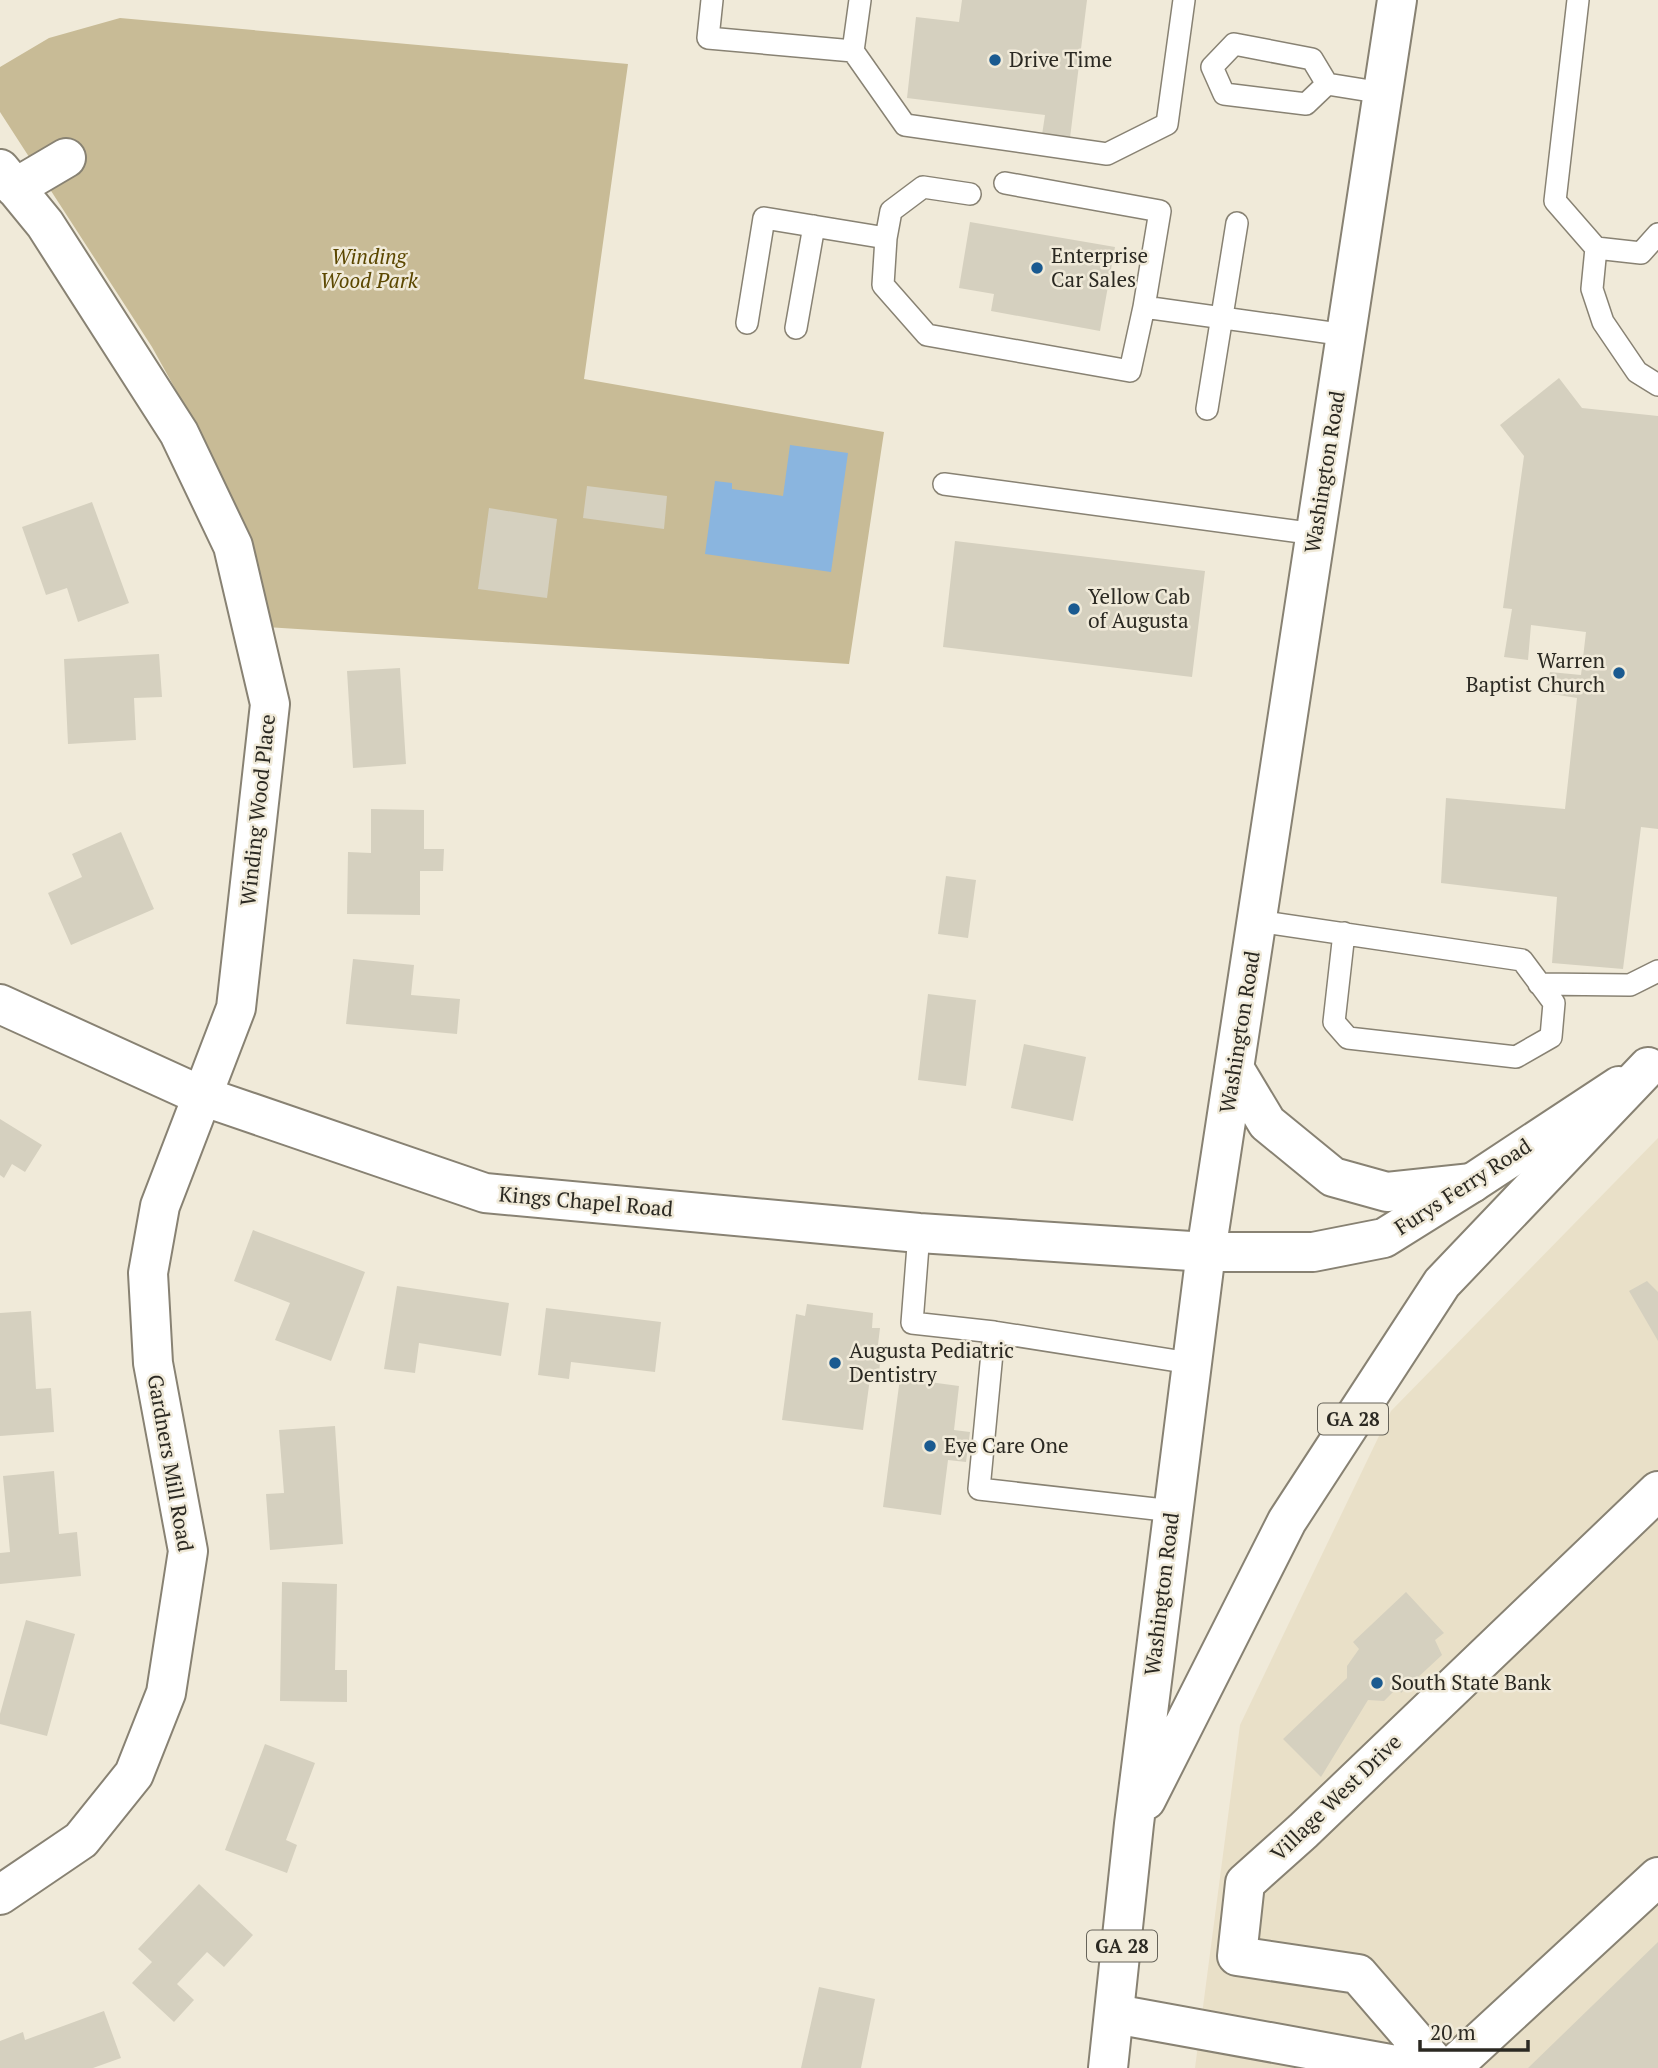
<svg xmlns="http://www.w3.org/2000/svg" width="1658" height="2068" font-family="'PT Serif',serif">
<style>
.built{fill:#e9e0c8}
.green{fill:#c8bb96}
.water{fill:#8ab5df}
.building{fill:#d5d0bf}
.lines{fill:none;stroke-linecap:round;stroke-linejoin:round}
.lane-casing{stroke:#888273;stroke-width:24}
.street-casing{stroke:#888273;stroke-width:42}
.secondary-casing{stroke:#888273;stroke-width:42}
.primary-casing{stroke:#888273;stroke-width:42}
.lane{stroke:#fff;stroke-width:21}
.street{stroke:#fff;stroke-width:38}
.secondary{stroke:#fff;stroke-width:38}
.primary{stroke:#fff;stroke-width:38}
.poi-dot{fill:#1a5a90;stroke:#f0ead9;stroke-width:2.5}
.labels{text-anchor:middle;stroke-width:5;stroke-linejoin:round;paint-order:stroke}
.shield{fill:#f0ead9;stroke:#666359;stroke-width:2}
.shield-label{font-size:19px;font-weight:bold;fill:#2b2922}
.poi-label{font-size:21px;fill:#2b2922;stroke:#f0ead9;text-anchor:start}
.park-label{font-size:21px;font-style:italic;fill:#5b4700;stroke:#f0ead9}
.street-label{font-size:21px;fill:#2b2922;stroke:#f0ead9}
</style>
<rect width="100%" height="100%" fill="#f0ead9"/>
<!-- built -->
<path class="built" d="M1658,1138V2068H1195L1240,1725L1391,1411Z"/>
<!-- green -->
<path class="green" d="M120,18L628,64L584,379L884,432L849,664L266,627L213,457L152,347L0,112V67L49,38Z"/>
<!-- water -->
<path class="water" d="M790,445L848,453L831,572L705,554L715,481L732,483V489L783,496Z"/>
<!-- building -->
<path class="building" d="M962,0H1087L1070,138L1042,135L1045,115L907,98L916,17L959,22Z
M970,222L1115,247L1100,331L991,311L994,294L959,288Z
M1559,378L1582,408L1658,416V829L1641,827L1623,969L1552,963L1557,897L1441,883L1446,798L1565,809L1577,698L1546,693L1550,672L1581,675L1586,632L1531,625L1528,660L1504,657L1512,609L1503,608L1524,456L1500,425Z
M587,486L667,496L664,529L583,518Z
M92,502L129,603L78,622L67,588L46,595L22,527Z
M489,508L557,519L547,598L478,589Z
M955,541L1205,571L1192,677L943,647Z
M159,654L162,697L134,698L136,740L68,744L64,659Z
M400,668L406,764L353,768L347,671Z
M371,809L424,810V849H444L443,871H420V915L347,914L348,852L371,853Z
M121,832L154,909L71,945L48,893L82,877L72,854Z
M946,876L976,880L968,938L938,934Z
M353,959L414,965L411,995L460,999L457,1034L346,1024Z
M928,994L976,1000L966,1086L918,1080Z
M1024,1044L1086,1057L1073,1121L1011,1108Z
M0,1119L42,1145L25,1172L12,1164L4,1178L0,1175Z
M253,1230L365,1272L331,1361L275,1340L290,1303L234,1281Z
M1647,1281L1658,1292V1341L1629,1291Z
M397,1286L509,1303L501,1356L419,1343L415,1373L384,1369Z
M807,1304L873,1313L872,1328H880L877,1353L881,1354L879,1372L871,1371L863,1430L782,1420L796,1314L805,1316Z
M546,1308L661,1322L655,1372L571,1362L569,1379L538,1375Z
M31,1311L36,1389L51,1388L54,1432L0,1436V1313Z
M900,1378L959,1386L954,1430L970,1432L966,1462L948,1460L941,1515L883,1507Z
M335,1426L343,1544L270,1550L266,1494L284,1493L279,1430Z
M54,1471L59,1534L77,1532L81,1576L0,1584V1553L10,1552L3,1476Z
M282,1582L337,1584L335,1670H347V1702L280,1701Z
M1406,1592L1444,1633L1435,1640L1442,1655L1401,1693L1398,1687L1384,1701L1368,1700L1321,1777L1283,1739L1347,1678V1666L1359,1649L1353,1642Z
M26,1620L75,1634L47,1736L0,1724V1714Z
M265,1744L315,1763L286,1840L297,1845L287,1873L225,1850Z
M199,1884L253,1935L224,1967L207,1952L177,1984L194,2000L174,2022L132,1983L152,1962L138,1949Z
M1658,1942V2068H1528Z
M819,1987L875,1999L861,2068H801Z
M104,2011L121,2058L93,2068H0V2041L23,2032L25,2040Z"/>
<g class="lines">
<defs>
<path id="lane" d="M712,0L708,38L853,51L905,125L1107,154L1167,124L1184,0
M1578,0L1555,201L1596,248L1641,253L1658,234
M853,51L860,0
M1212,67L1224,94L1306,104L1327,84
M1212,67L1234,44L1312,59L1327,84
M1327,84L1383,93
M1005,183L1160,211L1144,307
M970,194L923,187L891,211L886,238L883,285L927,335L1130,371L1144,307L1346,335
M1596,248L1592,289L1603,322L1637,372L1658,385
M747,323L764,218L886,238
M796,328L814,226
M1207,409L1237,223
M944,484L1316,534
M1257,921L1522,960L1554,1003L1551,1037L1516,1057L1348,1038L1334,1022L1344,933
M1539,984L1630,985L1658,971
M919,1233L912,1323L994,1332
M1173,1511L979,1489L994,1332L1190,1363"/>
<path id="street" d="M0,169L45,224L179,433L233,546L270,704L236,1008L160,1206L148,1273L153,1363L188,1551L166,1693L134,1774L81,1840L0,1895
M15,188L66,158
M0,1004L202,1096L485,1193L919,1233L1206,1252
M1115,2014L1412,2068
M1439,2068L1358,1974L1237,1956L1245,1883L1303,1831L1658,1491
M1451,2068L1658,1877"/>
<path id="secondary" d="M1206,1252H1313L1384,1238L1472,1183L1619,1086"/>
<path id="primary" d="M1234,1068L1267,1123L1333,1177L1387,1192L1472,1183
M1146,1800L1287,1521L1442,1283L1648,1067
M1108,2068L1134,1824L1206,1252L1397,0"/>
</defs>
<!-- lane casing -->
<use href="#lane" class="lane-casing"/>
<!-- street casing -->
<use href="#street" class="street-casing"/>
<!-- secondary casing -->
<use href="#secondary" class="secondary-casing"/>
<!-- primary casing -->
<use href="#primary" class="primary-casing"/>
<!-- lane -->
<use href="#lane" class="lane"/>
<!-- street -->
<use href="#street" class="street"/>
<!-- secondary -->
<use href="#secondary" class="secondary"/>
<!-- primary -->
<use href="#primary" class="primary"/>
</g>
<!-- markers -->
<g class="poi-dot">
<circle cx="995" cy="60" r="7"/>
<circle cx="1037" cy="268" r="7"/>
<circle cx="1074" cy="609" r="7"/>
<circle cx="1619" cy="673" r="7"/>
<circle cx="835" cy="1363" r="7"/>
<circle cx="930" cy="1446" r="7"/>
<circle cx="1377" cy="1683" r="7"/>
</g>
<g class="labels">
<!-- shield labels -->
<g class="shield">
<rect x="1318" y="1403.5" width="70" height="31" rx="5"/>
<rect x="1087" y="1930.5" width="70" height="31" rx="5"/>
</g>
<g class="shield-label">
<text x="1353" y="1426">GA 28</text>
<text x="1122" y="1953">GA 28</text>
</g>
<!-- poi labels -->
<g class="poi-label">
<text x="1009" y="67">Drive Time</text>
<text x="1051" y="263">Enterprise<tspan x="1051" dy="24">Car Sales</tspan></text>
<text x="1088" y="604">Yellow Cab<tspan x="1088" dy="24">of Augusta</tspan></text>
<text x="1605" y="668" text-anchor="end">Warren<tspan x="1605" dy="24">Baptist Church</tspan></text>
<text x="849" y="1358">Augusta Pediatric<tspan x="849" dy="24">Dentistry</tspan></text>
<text x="944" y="1453">Eye Care One</text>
<text x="1391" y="1690">South State Bank</text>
</g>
<!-- park labels -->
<g class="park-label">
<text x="369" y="264">Winding<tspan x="369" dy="24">Wood Park</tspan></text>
</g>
<!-- street labels -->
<g class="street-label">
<text transform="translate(1325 472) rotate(-81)" y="7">Washington Road</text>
<text transform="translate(258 810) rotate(-84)" y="7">Winding Wood Place</text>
<text transform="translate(1240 1032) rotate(-81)" y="7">Washington Road</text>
<text transform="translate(1463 1187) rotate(-33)" y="7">Furys Ferry Road</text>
<text transform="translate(586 1202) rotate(5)" y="7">Kings Chapel Road</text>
<text transform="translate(170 1463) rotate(80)" y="7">Gardners Mill Road</text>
<text transform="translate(1162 1594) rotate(-83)" y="7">Washington Road</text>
<text transform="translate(1336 1798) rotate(-44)" y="7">Village West Drive</text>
</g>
</g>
<!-- scale -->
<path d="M1420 2040v10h108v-10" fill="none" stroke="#2b2922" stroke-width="3.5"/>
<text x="1430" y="2040" font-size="21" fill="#2b2922" stroke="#f0ead9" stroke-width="5" paint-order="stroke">20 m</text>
</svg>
